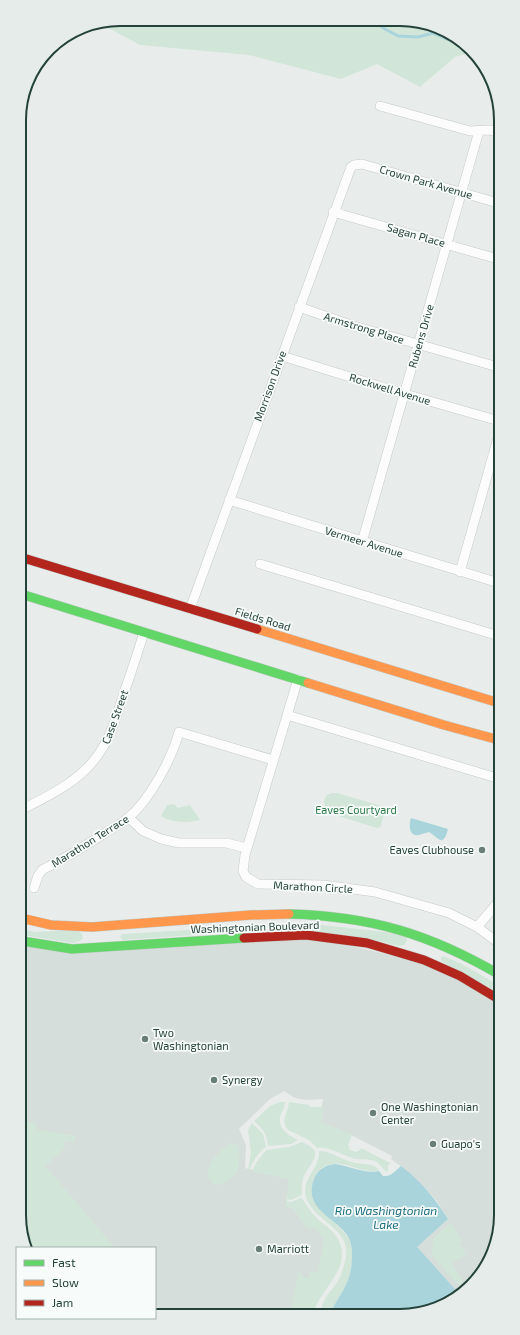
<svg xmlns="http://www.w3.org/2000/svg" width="520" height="1335" font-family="'Exo 2',sans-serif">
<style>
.built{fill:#d6dedb}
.green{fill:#d1e6d8}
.water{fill:#a9d4db}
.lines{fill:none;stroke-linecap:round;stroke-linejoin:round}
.stream{stroke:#a9d4db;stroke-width:3}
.street-casing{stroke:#c5cac8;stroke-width:10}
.fast-casing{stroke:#c3cbc8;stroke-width:10}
.slow-casing{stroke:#c3cbc8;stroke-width:10}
.jam-casing{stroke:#c3cbc8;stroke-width:10}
.street{stroke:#fcfcfc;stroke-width:9}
.fast{stroke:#63d668;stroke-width:9}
.slow{stroke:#ff974d;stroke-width:9}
.jam{stroke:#b3261e;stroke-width:9}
.poi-dot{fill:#697e78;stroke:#f7fbf9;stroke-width:1.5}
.labels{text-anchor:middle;stroke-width:3.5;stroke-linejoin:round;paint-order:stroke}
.street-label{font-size:11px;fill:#24423a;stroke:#f7fbf9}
.park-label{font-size:11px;fill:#2d7a4b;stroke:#f7fbf9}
.poi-label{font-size:11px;fill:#24423a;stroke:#f7fbf9;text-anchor:start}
.water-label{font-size:12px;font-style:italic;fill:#1c6f80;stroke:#f7fbf9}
.rim{fill:none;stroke:#24423a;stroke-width:2}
</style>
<rect width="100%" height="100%" fill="#e8edeb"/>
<!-- built -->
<path class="built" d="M320,939L426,963L500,1002L501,1222L493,1254L476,1282L455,1295V1289L416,1247L448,1219L437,1201L417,1179L391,1159L392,1156L349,1134L319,1126L323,1099L308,1100L299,1099L293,1097L284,1091L270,1099L239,1129L246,1145L245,1168L286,1176L290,1179L286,1206L293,1208L317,1228L326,1241L319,1272L300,1313L163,1314L155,1304V1248H106L22,1162V942L55,949Z"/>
<!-- green -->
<path class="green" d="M120,19L420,21L471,48L473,52L455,57L420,87L377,64L341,79L249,55L140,45L99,23Z
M332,793H337L385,807C386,810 381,823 381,827L377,828L329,813C324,808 322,801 327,795Z
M174,804L178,808L190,805L200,820C188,823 172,823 161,816L167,805Z
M281,924L323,925L402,934L407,937V941L404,945L399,946L367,938L282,930L279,928V925Z
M234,927L238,929L236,932L123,940L120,937L122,934H123Z
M22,929L35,932L77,930L82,934L83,938L80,941L73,943L22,935Z
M443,956L462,964L500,986V994L441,961V957Z
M280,1102H285C285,1108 282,1111 280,1117C278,1129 289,1136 298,1140L291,1144L268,1146C267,1134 263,1129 254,1121L270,1106Z
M289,1102L310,1105V1107H323L321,1123L352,1134L348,1145L350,1150L356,1152L360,1150L361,1148L390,1163L388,1166V1171L386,1172C383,1168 379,1163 375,1161C369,1159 362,1160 356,1159C342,1156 331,1146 317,1148L309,1140L288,1130C280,1120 288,1113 289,1102Z
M27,1122H35L36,1129L75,1136L74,1142L66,1141L64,1149L45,1166L115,1248H29L22,1240V1125H27Z
M252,1123L263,1134L266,1147C259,1151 252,1163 249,1171L248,1170L251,1153L248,1130Z
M302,1142C327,1152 310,1162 304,1176C302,1182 301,1188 302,1195L291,1200L286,1199L289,1183L288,1179L252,1171L256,1163L266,1150L289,1147Z
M231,1143L238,1145C241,1150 239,1167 236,1174C233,1178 221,1185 216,1185C196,1175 219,1149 231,1143Z
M319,1151C331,1151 340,1159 352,1162C362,1165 372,1162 379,1170C362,1175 345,1159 328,1165C321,1167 316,1173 314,1180C305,1209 334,1217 347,1236C349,1239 351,1241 351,1244C353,1255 352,1271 348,1281C344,1292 335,1301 331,1313H320C321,1309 322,1305 324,1301C326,1295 332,1290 336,1284C341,1277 343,1269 345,1261C354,1228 314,1223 306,1197C301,1178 320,1169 319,1151Z
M301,1198C307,1204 310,1212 316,1217C320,1222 326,1225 330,1229C345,1243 345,1260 335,1276C327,1289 318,1299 313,1313H290L299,1271L303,1277L307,1278L309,1277L310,1272L316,1273L318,1271L324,1240L317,1229L306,1227L293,1208L285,1207L286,1201L291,1202Z
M451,1223L462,1241L459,1243L466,1255L452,1263L464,1284L460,1286L433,1256L432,1248L434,1238Z"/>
<!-- water -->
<path class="water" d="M411,818L448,829C443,849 438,837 429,832C425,833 422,834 419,835C408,837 409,824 411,818Z
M335,1164C350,1166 365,1174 379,1171L383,1176C391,1177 395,1171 401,1166C421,1181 434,1197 448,1219L417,1247L455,1289V1295L426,1313H331C335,1301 344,1292 348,1280C352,1271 353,1254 351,1244C347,1220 301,1214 314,1179C318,1169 326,1165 335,1164Z"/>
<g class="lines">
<!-- stream -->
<path class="stream" d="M374,21L385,29L398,36L418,37L433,33L452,41L455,40"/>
<defs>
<path id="street" d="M380,106L470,131L489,130L498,132
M333,212L498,259
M299,307L354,326L498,367
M282,356L405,394L499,421
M229,500L499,583
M362,542L479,131
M260,564L499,636
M460,572L499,434
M190,609L351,167L354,165L362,164L498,203
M298,679L245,855L243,871L246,877L258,884L323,885L375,892L449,913L477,927L500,944
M287,715L500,779
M21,810C44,798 68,787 86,769C108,748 115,721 124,693C131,673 138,652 144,632
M129,818L143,831L161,839L179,843H226L247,848
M34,888L38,876L42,870C65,858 87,845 108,831C115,827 122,823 128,818C150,800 172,758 179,732L273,760
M477,927L500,900"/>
<path id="fast" d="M21,594L308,683
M289,914C370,916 430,934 500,975
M22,941L72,949L244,938"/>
<path id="slow" d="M257,629L499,703
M308,683L444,725L499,740
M21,918L51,925L92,927L251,915L289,914"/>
<path id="jam" d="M20,557L257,629
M244,938L306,935L367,943L424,960L460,976L500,1000"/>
</defs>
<!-- street casing -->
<use href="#street" class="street-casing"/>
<!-- fast casing -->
<use href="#fast" class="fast-casing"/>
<!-- slow casing -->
<use href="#slow" class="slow-casing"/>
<!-- jam casing -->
<use href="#jam" class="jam-casing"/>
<!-- street -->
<use href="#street" class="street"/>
<!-- fast -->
<use href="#fast" class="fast"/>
<!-- slow -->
<use href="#slow" class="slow"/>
<!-- jam -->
<use href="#jam" class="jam"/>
</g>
<!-- markers -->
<g class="poi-dot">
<circle cx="482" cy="850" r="4"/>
<circle cx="145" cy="1039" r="4"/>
<circle cx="214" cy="1080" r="4"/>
<circle cx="373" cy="1113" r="4"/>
<circle cx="433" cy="1144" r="4"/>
<circle cx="259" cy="1249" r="4"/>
</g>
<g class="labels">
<!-- street labels -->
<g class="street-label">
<text transform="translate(426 182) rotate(16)" y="4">Crown Park Avenue</text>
<text transform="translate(416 235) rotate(16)" y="4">Sagan Place</text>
<text transform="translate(364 328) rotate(17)" y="4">Armstrong Place</text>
<text transform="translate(421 336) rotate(-74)" y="4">Rubens Drive</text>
<text transform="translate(270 386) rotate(-70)" y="4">Morrison Drive</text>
<text transform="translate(390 389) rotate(17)" y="4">Rockwell Avenue</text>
<text transform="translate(364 542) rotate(17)" y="4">Vermeer Avenue</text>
<text transform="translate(263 619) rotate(17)" y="4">Fields Road</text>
<text transform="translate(115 717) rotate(-70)" y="4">Case Street</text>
<text transform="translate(90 841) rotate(-32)" y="4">Marathon Terrace</text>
<text transform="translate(313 887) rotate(3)" y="4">Marathon Circle</text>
<text transform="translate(255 927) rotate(-2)" y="4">Washingtonian Boulevard</text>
</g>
<!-- park labels -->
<g class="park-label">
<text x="356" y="814">Eaves Courtyard</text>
</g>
<!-- poi labels -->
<g class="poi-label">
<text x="474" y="854" text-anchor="end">Eaves Clubhouse</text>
<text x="153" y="1037">Two<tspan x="153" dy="13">Washingtonian</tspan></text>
<text x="222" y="1084">Synergy</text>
<text x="381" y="1111">One Washingtonian<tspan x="381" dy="13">Center</tspan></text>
<text x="441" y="1148">Guapo's</text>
<text x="267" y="1253">Marriott</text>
</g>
<!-- water labels -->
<g class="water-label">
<text x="386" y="1215">Rio Washingtonian<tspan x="386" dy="14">Lake</tspan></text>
</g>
</g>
<!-- crop -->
<path d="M0 0H520V1335H0ZM120 26H400A94 94 0 0 1 494 120V1215A94 94 0 0 1 400 1309H120A94 94 0 0 1 26 1215V120A94 94 0 0 1 120 26Z" fill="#e6ecea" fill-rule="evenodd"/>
<path class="rim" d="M120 26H400A94 94 0 0 1 494 120V1215A94 94 0 0 1 400 1309H120A94 94 0 0 1 26 1215V120A94 94 0 0 1 120 26Z"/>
<!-- legend -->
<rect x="16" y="1247" width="140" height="72" fill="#f7fbf9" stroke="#a3b1ad"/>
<rect x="24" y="1260" width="20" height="6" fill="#63d668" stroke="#a3b1ad"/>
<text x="52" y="1267" font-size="12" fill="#24423a">Fast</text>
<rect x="24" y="1280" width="20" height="6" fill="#ff974d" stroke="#a3b1ad"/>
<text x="52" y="1287" font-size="12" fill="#24423a">Slow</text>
<rect x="24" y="1300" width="20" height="6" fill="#b3261e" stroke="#a3b1ad"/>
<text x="52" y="1307" font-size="12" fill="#24423a">Jam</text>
</svg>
